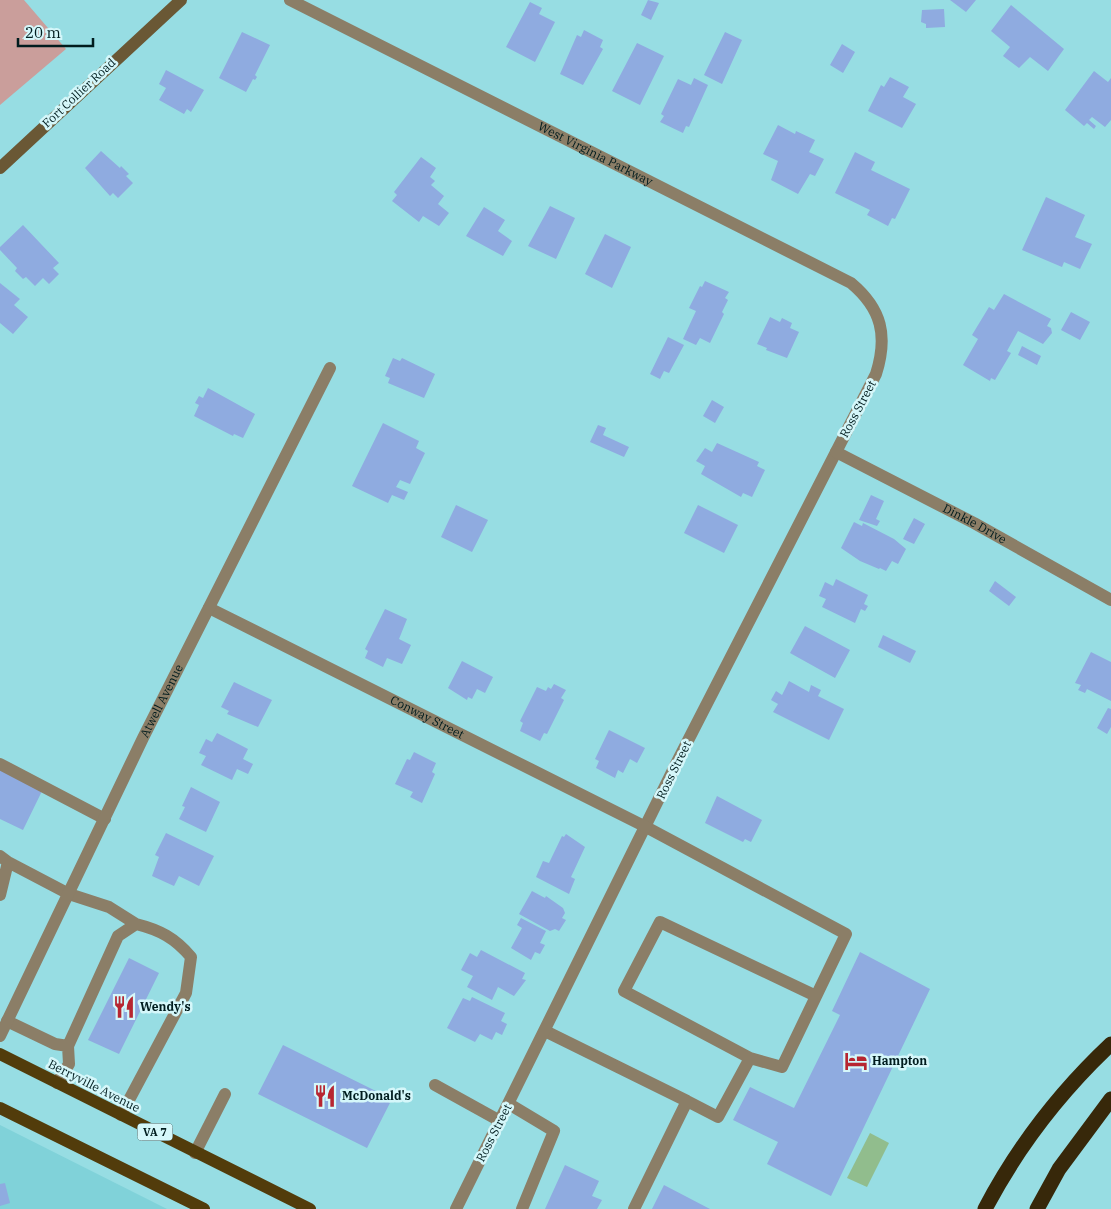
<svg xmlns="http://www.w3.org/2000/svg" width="1111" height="1209" font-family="'IBM Plex Serif',serif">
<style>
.built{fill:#80d2d9}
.green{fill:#ca9e9b}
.water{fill:#91bd8d}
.building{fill:#8fabe0}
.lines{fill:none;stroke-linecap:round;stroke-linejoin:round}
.lane{stroke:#8b7e67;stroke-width:12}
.street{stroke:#8b7e67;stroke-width:12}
.secondary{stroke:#6a5835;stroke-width:12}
.primary{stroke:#523c0b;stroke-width:12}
.highway{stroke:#37280a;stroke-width:15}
.labels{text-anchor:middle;stroke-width:5;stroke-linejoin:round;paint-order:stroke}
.shield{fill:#d5f7fa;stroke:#405e60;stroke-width:1}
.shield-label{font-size:11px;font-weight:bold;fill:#001c1e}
.street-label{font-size:12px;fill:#001c1e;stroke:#d5f7fa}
.poi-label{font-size:12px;font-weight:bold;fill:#001c1e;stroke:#d5f7fa;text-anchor:start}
</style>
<rect width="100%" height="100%" fill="#97dde3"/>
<!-- built -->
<path class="built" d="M0,1125L167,1209H0Z"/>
<!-- green -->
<path class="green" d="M0,0H24L66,49L0,105Z"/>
<!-- water -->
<path class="water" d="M870,1133L889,1143L867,1187L847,1178Z"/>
<!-- building -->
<path class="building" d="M648,0L659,3L651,20L641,15Z
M950,0H976L966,12Z
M530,2L542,8L539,14L555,22L535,62L506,47Z
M1011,5L1064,49L1048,71L1030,57L1019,68L1003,56L1010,47L991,31Z
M944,9L945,27L926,28V24L921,22L922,10Z
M584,30L603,40L600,47L603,49L583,85L560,74L577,35L581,37Z
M242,32L270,45L255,75L257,77L255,80L253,79L246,92L219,78Z
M725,32L742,40L722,84L704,75Z
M637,43L664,56L640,105L612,91Z
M842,44L855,52L843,73L830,65Z
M166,70L204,90L191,112L187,109L184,114L159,100L166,88L159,84Z
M1094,71L1108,82L1111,78V120L1105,127L1092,117L1089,120L1096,126L1094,129L1087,123L1084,126L1065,110Z
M890,77L909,87L903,97L916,104L902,128L868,111L881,85L884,87Z
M694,78L708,85L689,127L686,126L683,133L660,122L664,116L661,114L678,79L691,85Z
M778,125L795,134L796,131L815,140L809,152L824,159L815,176L810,174L798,194L771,180L778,161L763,154Z
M101,151L120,168L121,166L129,174L126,176L133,183L118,198L113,193L110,196L85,168Z
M855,152L875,162L871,170L910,189L895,219L892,218L888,226L867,215L870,210L835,193Z
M421,157L436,168L430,177L435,181L431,185L444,196L438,204L449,213L439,226L423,216L419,222L392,201L397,195L394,192Z
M1046,197L1085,215L1075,237L1092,244L1080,269L1064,262L1062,267L1022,250Z
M550,206L575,218L556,259L528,246Z
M484,207L505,220L498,231L512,241L503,256L466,236Z
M23,225L59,263L53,268L59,274L49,284L43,278L35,286L26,277L23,279L15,271L17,268L0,250V247Z
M605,234L631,247L612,288L585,274Z
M705,281L729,292L725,298L728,300L722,312L724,314L710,343L700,338L696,345L683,339L696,311L689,308L700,286L702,287Z
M0,283L20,299L14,305L28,317L13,334L0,323Z
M1004,294L1051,319L1047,326L1051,328L1052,333L1043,344L1018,331L1007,351L1011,353L995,380L991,378L990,381L963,365L978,339L972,335L989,307L994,310Z
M1071,312L1090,322L1080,340L1061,330Z
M770,317L780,322L782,318L792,323L790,328L799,332L787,358L766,350L767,348L757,344Z
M668,337L684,345L669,373L664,371L660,379L650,374Z
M1022,346L1041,356L1037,365L1018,355Z
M393,358L400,361L402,358L435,374L424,398L388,383L390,378L385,376Z
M208,388L255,414L243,438L234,434L233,436L194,416L199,405L195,403L199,396L203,398Z
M712,400L724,407L715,423L703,416Z
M383,423L419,441L416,448L425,453L410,484L400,480L396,487L408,492L404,500L392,495L388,503L352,486Z
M598,425L606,428L603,435L629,447L624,457L590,442Z
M717,443L759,462L757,466L765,470L752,497L743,493L741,497L701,474L705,466L696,461L705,448L712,452Z
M871,495L884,501L876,519L880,521L877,526L859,520Z
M456,505L488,520L472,552L441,537Z
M698,505L738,525L724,553L684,533Z
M914,518L925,524L914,544L903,539Z
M854,522L862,526L863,523L894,539L906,549L898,564L892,561L886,571L880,568L879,569L860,561L841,548Z
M836,579L868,595L864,604L868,606L865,611L861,609L855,623L822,607L826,599L819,596L825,582L833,586Z
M995,581L1016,597L1009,606L989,591Z
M385,609L407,619L399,639L411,645L402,664L387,658L383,667L365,658L368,651L365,649Z
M805,626L850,650L835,678L790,653Z
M883,635L916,651L910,663L878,647Z
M1091,652L1111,662V701L1087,689L1085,693L1078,690L1081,685L1075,683Z
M462,661L493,677L485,693L477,689L472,699L468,697L467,700L448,688Z
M789,681L809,692L811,685L821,690L818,696L844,709L829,740L773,712L778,704L771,700L776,691L782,695Z
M234,682L272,700L258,727L227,714L229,711L221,707Z
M554,684L566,690L561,698L564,700L547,734L544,733L540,741L520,731L523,723L520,721L537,687L546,691L548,687L551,689Z
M1108,708L1111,709V727L1107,734L1097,728Z
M609,730L645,748L637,763L630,759L623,773L618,770L615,778L596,768L599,761L595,759Z
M217,733L248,749L243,759L253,764L248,774L237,769L232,780L201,765L206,756L199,753L206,739L212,742Z
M414,752L436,763L432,772L435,774L422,803L410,797L413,792L395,784L407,759L410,760Z
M0,769L43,789L23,830L0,819Z
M191,787L220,802L206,832L179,819L185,807L182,806Z
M717,796L762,820L751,842L745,839L743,842L705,823Z
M166,833L214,856L199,886L179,876L174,886L152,876L159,857L155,855Z
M566,834L585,847L571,877L575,879L569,894L536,877L543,861L549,863L562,836L564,837Z
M532,891L545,898L546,896L563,908L565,913L562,918L566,920L559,931L555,929L550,931L519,914Z
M521,918L546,931L540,943L545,945L540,954L535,952L531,960L511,948L522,928L517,925Z
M481,950L525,973L522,979L526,980L514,996L498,987L492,1000L467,987L473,976L461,970L470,953L477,957Z
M860,952L930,989L831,1196L767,1164L778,1142L733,1120L750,1087L794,1108L840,1015L832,1011Z
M129,958L159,973L119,1054L88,1040Z
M472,997L505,1013L501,1021L507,1024L502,1035L496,1032L492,1040L480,1034L475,1042L447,1028L463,998L470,1001Z
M283,1045L392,1099L367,1148L258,1094Z
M565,1165L599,1181L592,1196L602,1200L597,1209H545Z
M5,1183L10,1203L0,1206V1184Z
M664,1185L710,1209H652Z"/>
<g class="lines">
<!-- lane -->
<path class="lane" d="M0,764L105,819
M646,827L846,934L782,1067L750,1058L718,1117L687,1101
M0,856L8,862L0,895
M8,862L69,894L109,907L136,924
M7,1021L55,1044L68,1046
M545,1031L687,1101L634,1209
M750,1058L624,991L660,922L816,996
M57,1083L69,1064L68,1046L118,936L136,924C160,930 175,938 191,957L186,993L121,1115
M435,1085L500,1121
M509,1104L554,1131L522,1209
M195,1153L225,1094"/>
<!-- street -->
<g class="street">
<path id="s1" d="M290,0L851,283C882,309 888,336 876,374L678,760L456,1209"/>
<path id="s2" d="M836,452L974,523L1111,600"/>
<path id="s3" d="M209,608L646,827"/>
<path id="s4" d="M0,1036L143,738L330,368"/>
</g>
<!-- secondary -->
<path class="secondary" d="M0,168L181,0"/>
<!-- primary -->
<path class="primary" d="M0,1054L310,1209
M0,1108L204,1209"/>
<!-- highway -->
<path class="highway" d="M985,1209C1017,1148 1061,1091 1111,1044
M1037,1209L1059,1169L1111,1099"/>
</g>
<!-- icons -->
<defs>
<symbol id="restaurant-bare" viewBox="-9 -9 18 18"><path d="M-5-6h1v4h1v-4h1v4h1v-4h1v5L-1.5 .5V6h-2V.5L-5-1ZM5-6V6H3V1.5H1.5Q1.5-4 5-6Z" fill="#b72631" stroke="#d5f7fa" stroke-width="2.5" paint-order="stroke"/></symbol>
<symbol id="hotel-bare" viewBox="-9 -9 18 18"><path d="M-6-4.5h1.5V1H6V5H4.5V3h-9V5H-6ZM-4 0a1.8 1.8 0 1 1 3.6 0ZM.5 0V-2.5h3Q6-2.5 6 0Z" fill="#b72631" stroke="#d5f7fa" stroke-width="2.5" paint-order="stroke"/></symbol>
</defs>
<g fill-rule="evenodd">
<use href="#restaurant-bare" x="108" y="991" width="32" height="32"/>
<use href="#hotel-bare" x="840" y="1045" width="32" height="32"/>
<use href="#restaurant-bare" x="309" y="1080" width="32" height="32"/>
</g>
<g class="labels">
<!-- shield labels -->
<rect class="shield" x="137.5" y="1123.5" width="35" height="17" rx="4"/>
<g class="shield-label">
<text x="155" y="1136">VA 7</text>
</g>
<!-- street labels -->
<g class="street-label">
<text transform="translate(79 93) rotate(-43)" y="4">Fort Collier Road</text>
<text dy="4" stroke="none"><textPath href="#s1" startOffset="342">West Virginia Parkway</textPath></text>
<text transform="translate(858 409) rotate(-62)" y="4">Ross Street</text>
<text dy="4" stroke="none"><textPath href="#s2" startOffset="156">Dinkle Drive</textPath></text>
<text dy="4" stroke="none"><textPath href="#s4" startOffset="372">Atwell Avenue</textPath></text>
<text dy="4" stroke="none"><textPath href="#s3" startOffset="244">Conway Street</textPath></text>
<text transform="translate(674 770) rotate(-64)" y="4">Ross Street</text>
<text transform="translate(94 1086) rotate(27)" y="4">Berryville Avenue</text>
<text transform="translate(494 1133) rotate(-63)" y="4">Ross Street</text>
</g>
<!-- poi labels -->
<g class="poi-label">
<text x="140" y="1011">Wendy's</text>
<text x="872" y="1065">Hampton</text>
<text x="342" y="1100">McDonald's</text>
</g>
</g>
<!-- scale -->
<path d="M18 38v8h75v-8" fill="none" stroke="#001c1e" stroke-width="2.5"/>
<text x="25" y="38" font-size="15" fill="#001c1e" stroke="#d5f7fa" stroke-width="4" paint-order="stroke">20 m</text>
</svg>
